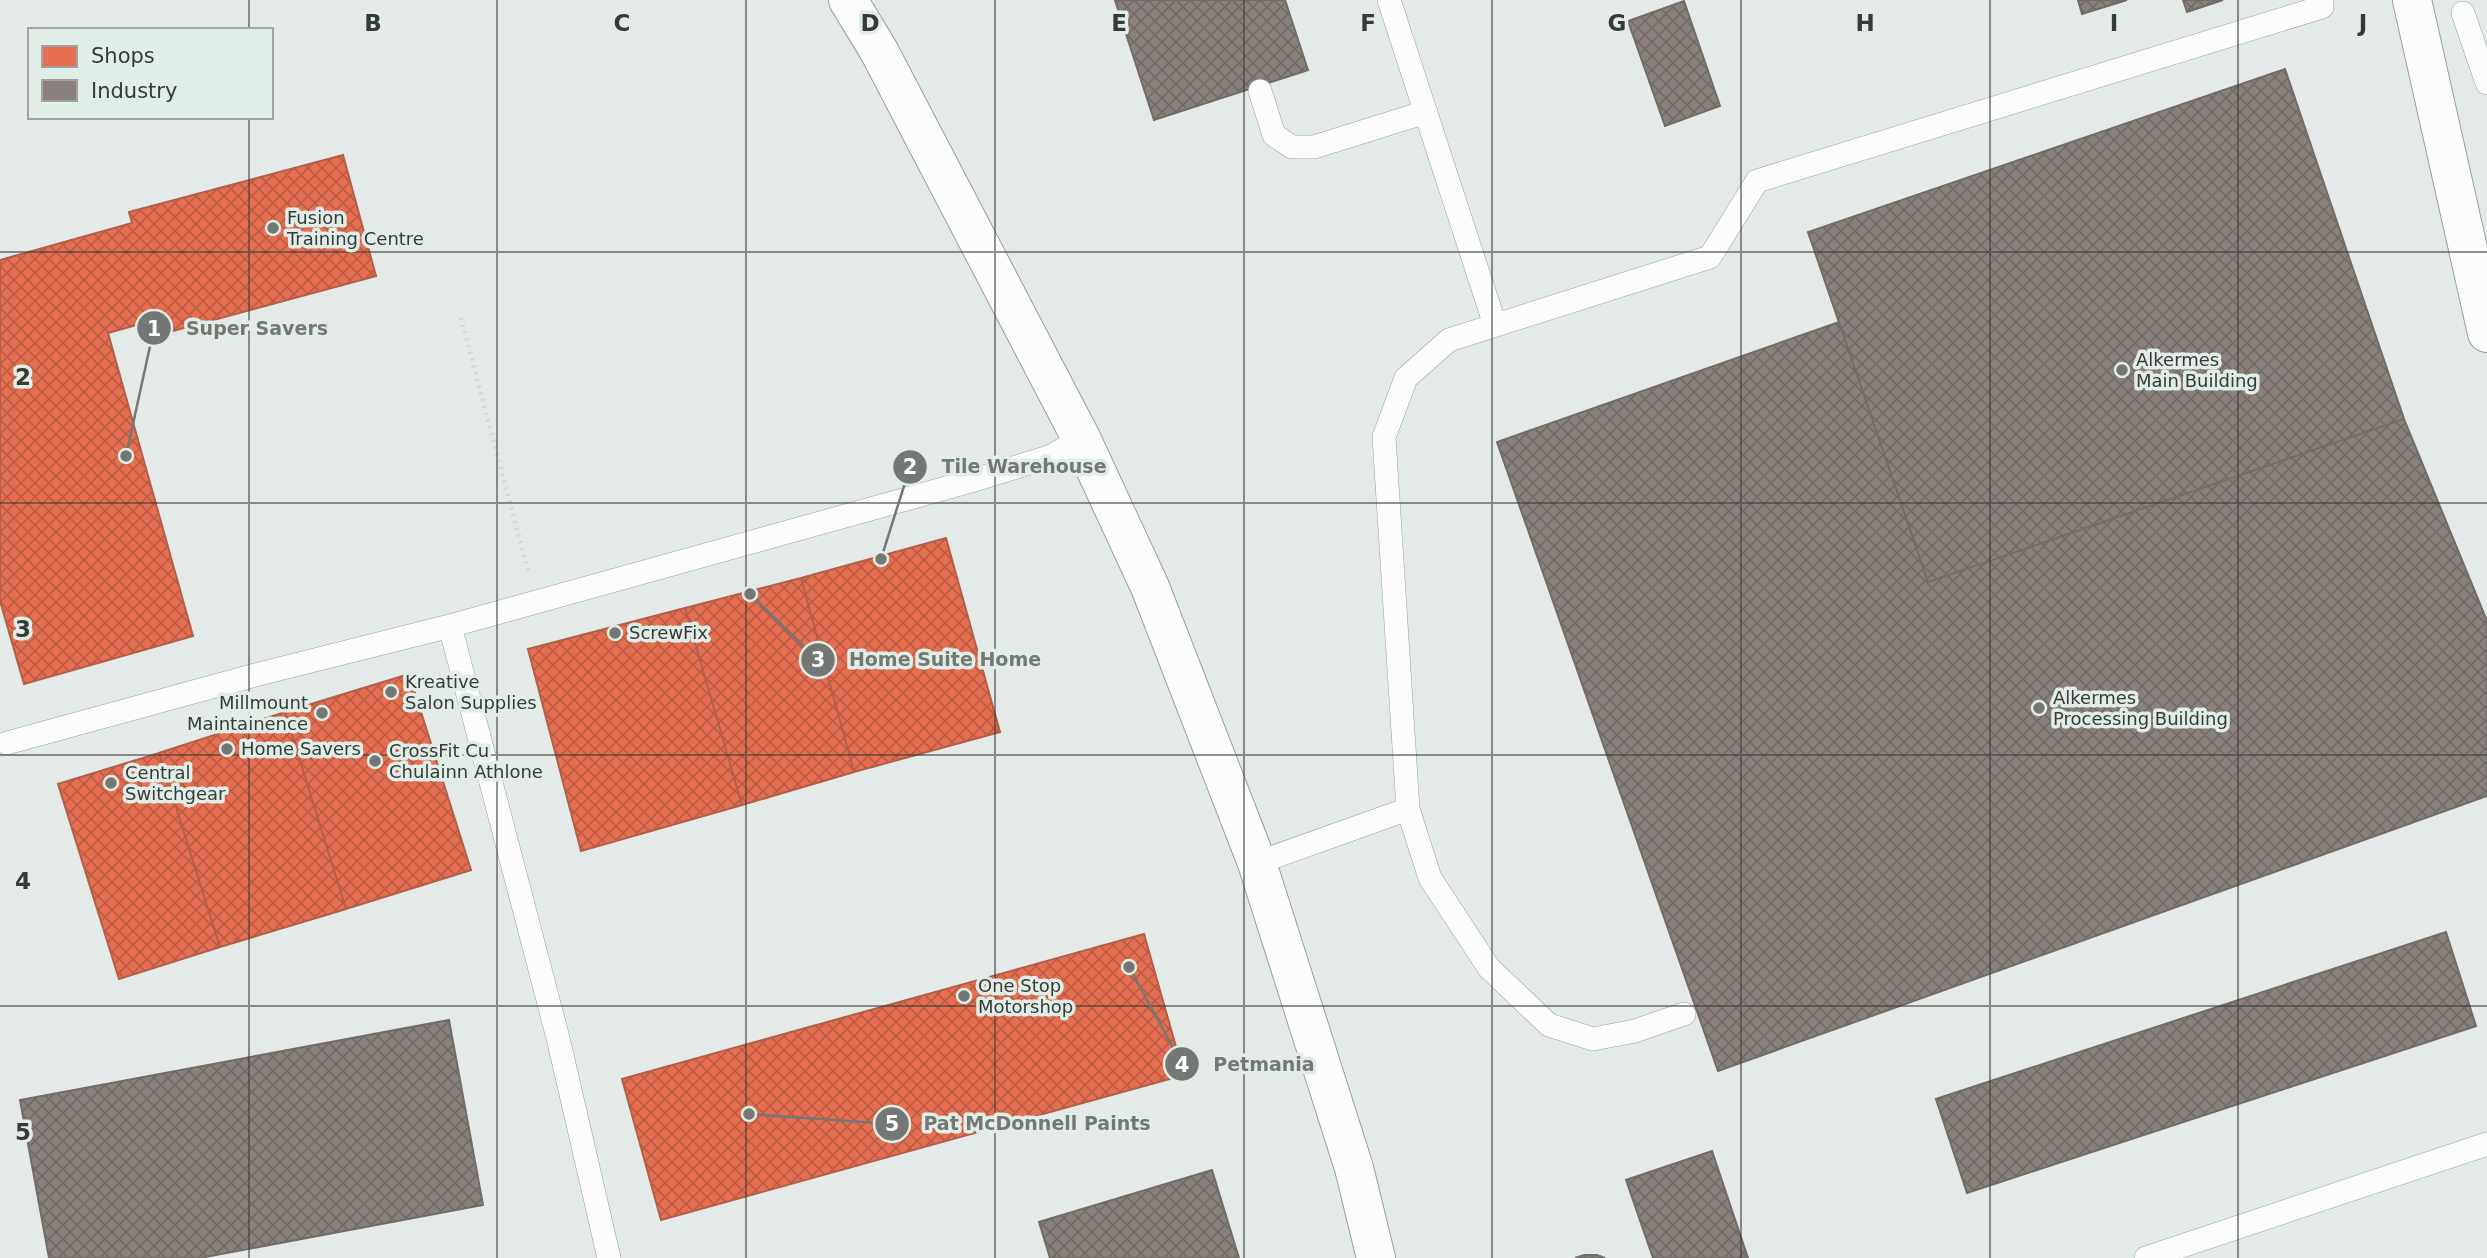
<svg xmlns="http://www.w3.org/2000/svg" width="2487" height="1258" font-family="'DejaVu Sans',sans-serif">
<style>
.shops{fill:url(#shops-cross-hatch);stroke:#b25f4a;stroke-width:2}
.industry{fill:url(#industry-cross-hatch);stroke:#716c68;stroke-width:2}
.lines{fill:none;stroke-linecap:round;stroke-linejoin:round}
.lane-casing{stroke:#9ba09d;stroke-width:24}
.street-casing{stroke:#9ba09d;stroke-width:40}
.secondary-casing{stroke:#9ba09d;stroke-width:40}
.path{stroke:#d3d5d4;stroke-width:4.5;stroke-dasharray:2 5;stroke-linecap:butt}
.lane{stroke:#fbfcfb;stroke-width:23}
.street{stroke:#fbfcfb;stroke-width:38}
.secondary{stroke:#fbfcfb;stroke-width:38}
.grid{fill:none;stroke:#363a38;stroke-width:2;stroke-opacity:0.55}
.poi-dot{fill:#737875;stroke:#e1ede7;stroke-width:2.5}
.labels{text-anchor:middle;stroke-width:7;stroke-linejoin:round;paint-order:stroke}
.poi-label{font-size:18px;fill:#363a38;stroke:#e1ede7;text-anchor:start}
.grid-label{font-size:23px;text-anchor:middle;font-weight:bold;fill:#363a38;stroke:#e1ede7;stroke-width:7;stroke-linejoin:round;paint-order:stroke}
.leader{fill:none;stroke:#737875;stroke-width:2.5}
.callout-dot{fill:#737875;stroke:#e1ede7;stroke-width:2.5}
.mark-label{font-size:21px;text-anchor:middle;font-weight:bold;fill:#fff}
.callout-label{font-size:19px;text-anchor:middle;font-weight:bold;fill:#737875;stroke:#e1ede7;stroke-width:7;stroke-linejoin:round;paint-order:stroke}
</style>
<defs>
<pattern id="shops-cross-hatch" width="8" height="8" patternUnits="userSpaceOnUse" patternTransform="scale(1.75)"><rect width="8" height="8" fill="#e76f51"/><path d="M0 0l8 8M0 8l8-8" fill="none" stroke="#bc5c44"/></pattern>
<pattern id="industry-cross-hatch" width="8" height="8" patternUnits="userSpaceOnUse" patternTransform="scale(1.75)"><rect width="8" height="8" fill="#8a817c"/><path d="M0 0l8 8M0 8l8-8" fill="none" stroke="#726b67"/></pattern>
</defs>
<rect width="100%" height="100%" fill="#e4eae7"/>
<!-- shops -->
<path class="shops" d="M343,155L376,276L162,334L158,319L108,333L193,636L24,684L0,601V260L132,223L129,212Z
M946,538L1000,732L854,772L801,578Z
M801,578L854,772L742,805L685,608Z
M685,608L742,805L581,851L528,649Z
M409,674L471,870L346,909L285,712Z
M285,712L346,909L220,947L159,753Z
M159,753L220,947L119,979L58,784Z
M1144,934L1184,1075L661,1220L622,1079Z"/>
<!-- industry -->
<path class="industry" d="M1115,0H1285L1308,70L1154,120Z
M2078,0H2127L2082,14Z
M2183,0H2223L2187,12Z
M1684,1L1720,106L1665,126L1628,21Z
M2285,69L2404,419L1928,582L1808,232Z
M1839,322L1928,582L2404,419L2487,621V796L1718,1071L1497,442Z
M2446,932L2476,1026L1967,1193L1936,1099Z
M449,1020L483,1205L200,1258H49L20,1100Z
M1712,1151L1748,1258H1653L1626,1180Z
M1212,1170L1239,1258H1050L1039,1222Z
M1584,1255H1597L1605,1258H1575Z"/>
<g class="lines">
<defs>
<path id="lane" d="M1389,0L1495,325
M2463,13L2487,83
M1260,91L1274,135L1292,147H1314L1426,112
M450,626L558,1038L609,1258
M7,743L255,675L450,626L971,481L1052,456L1081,438
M1257,863L1408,809
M1684,1014L1635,1031L1593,1039L1549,1025L1489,968L1430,878L1408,809L1384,437L1406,378L1449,340L1710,257L1757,181L2322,7V0
M2146,1258L2487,1144"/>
<path id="street" d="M2412,0L2487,333"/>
<path id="secondary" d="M848,0L879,51L1081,438L1150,587L1257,863L1354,1168L1376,1258"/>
</defs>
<!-- lane casing -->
<use href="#lane" class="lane-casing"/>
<!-- street casing -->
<use href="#street" class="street-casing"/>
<!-- secondary casing -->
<use href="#secondary" class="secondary-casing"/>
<!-- path -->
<path class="path" d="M461,318L528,571"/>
<!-- lane -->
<use href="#lane" class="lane"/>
<!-- street -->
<use href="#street" class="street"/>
<!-- secondary -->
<use href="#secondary" class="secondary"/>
</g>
<!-- grid -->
<path class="grid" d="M249,0V30M497,0V1258M746,0V1258M995,0V1258M1244,0V1258M1492,0V1258M1741,0V1258M1990,0V1258M2238,0V1258M249,117V1258M0,252H2487M0,503H2487M0,755H2487M0,1006H2487"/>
<!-- markers -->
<g class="poi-dot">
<circle cx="273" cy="228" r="7"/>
<circle cx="2122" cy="370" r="7"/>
<circle cx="615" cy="633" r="7"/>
<circle cx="391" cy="692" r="7"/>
<circle cx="2039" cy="708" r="7"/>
<circle cx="322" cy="713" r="7"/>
<circle cx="227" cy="749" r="7"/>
<circle cx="375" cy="761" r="7"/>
<circle cx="111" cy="783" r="7"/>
<circle cx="964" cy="996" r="7"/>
</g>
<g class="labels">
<!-- poi labels -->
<g class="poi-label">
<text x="287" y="224">Fusion<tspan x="287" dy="21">Training Centre</tspan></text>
<text x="2136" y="366">Alkermes<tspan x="2136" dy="21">Main Building</tspan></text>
<text x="629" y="639">ScrewFix</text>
<text x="405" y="688">Kreative<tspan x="405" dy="21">Salon Supplies</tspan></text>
<text x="2053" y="704">Alkermes<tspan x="2053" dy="21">Processing Building</tspan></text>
<text x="308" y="709" text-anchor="end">Millmount<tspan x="308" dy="21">Maintainence</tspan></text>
<text x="241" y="755">Home Savers</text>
<text x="389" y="757">CrossFit Cu<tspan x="389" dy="21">Chulainn Athlone</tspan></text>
<text x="125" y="779">Central<tspan x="125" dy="21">Switchgear</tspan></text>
<text x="978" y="992">One Stop<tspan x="978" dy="21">Motorshop</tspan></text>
</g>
</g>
<g class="grid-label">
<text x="373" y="31">B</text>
<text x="622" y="31">C</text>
<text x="870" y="31">D</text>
<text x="1119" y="31">E</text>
<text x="1368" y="31">F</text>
<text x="1617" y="31">G</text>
<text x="1865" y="31">H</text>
<text x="2114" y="31">I</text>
<text x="2363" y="31">J</text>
<text x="23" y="385">2</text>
<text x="23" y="637">3</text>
<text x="23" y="889">4</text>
<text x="23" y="1140">5</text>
</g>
<!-- callouts -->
<path class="leader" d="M126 456L154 328M881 559L910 467M750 594L818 660M1129 967L1182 1064M749 1114L892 1124"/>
<g class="callout-dot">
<circle cx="126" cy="456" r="7"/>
<circle cx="881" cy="559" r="7"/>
<circle cx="750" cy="594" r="7"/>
<circle cx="1129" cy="967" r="7"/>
<circle cx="749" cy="1114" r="7"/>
<circle cx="154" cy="328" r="18"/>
<circle cx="910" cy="467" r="18"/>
<circle cx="818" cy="660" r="18"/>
<circle cx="1182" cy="1064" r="18"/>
<circle cx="892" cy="1124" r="18"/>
</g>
<g class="mark-label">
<text x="154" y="336">1</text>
<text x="910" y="474">2</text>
<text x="818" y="667">3</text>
<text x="1182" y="1072">4</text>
<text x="892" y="1131">5</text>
</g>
<g class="callout-label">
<text x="257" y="335">Super Savers</text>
<text x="1024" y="473">Tile Warehouse</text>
<text x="945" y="666">Home Suite Home</text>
<text x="1264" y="1071">Petmania</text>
<text x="1037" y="1130">Pat McDonnell Paints</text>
</g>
<!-- legend -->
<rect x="28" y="28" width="245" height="91" fill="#e1ede7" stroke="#9da5a1" stroke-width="2"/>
<rect x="42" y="46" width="35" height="21" fill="#e76f51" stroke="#9da5a1" stroke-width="2"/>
<text x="91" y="63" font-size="21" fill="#363a38">Shops</text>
<rect x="42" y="80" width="35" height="21" fill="#8a817c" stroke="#9da5a1" stroke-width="2"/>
<text x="91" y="98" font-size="21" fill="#363a38">Industry</text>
</svg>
